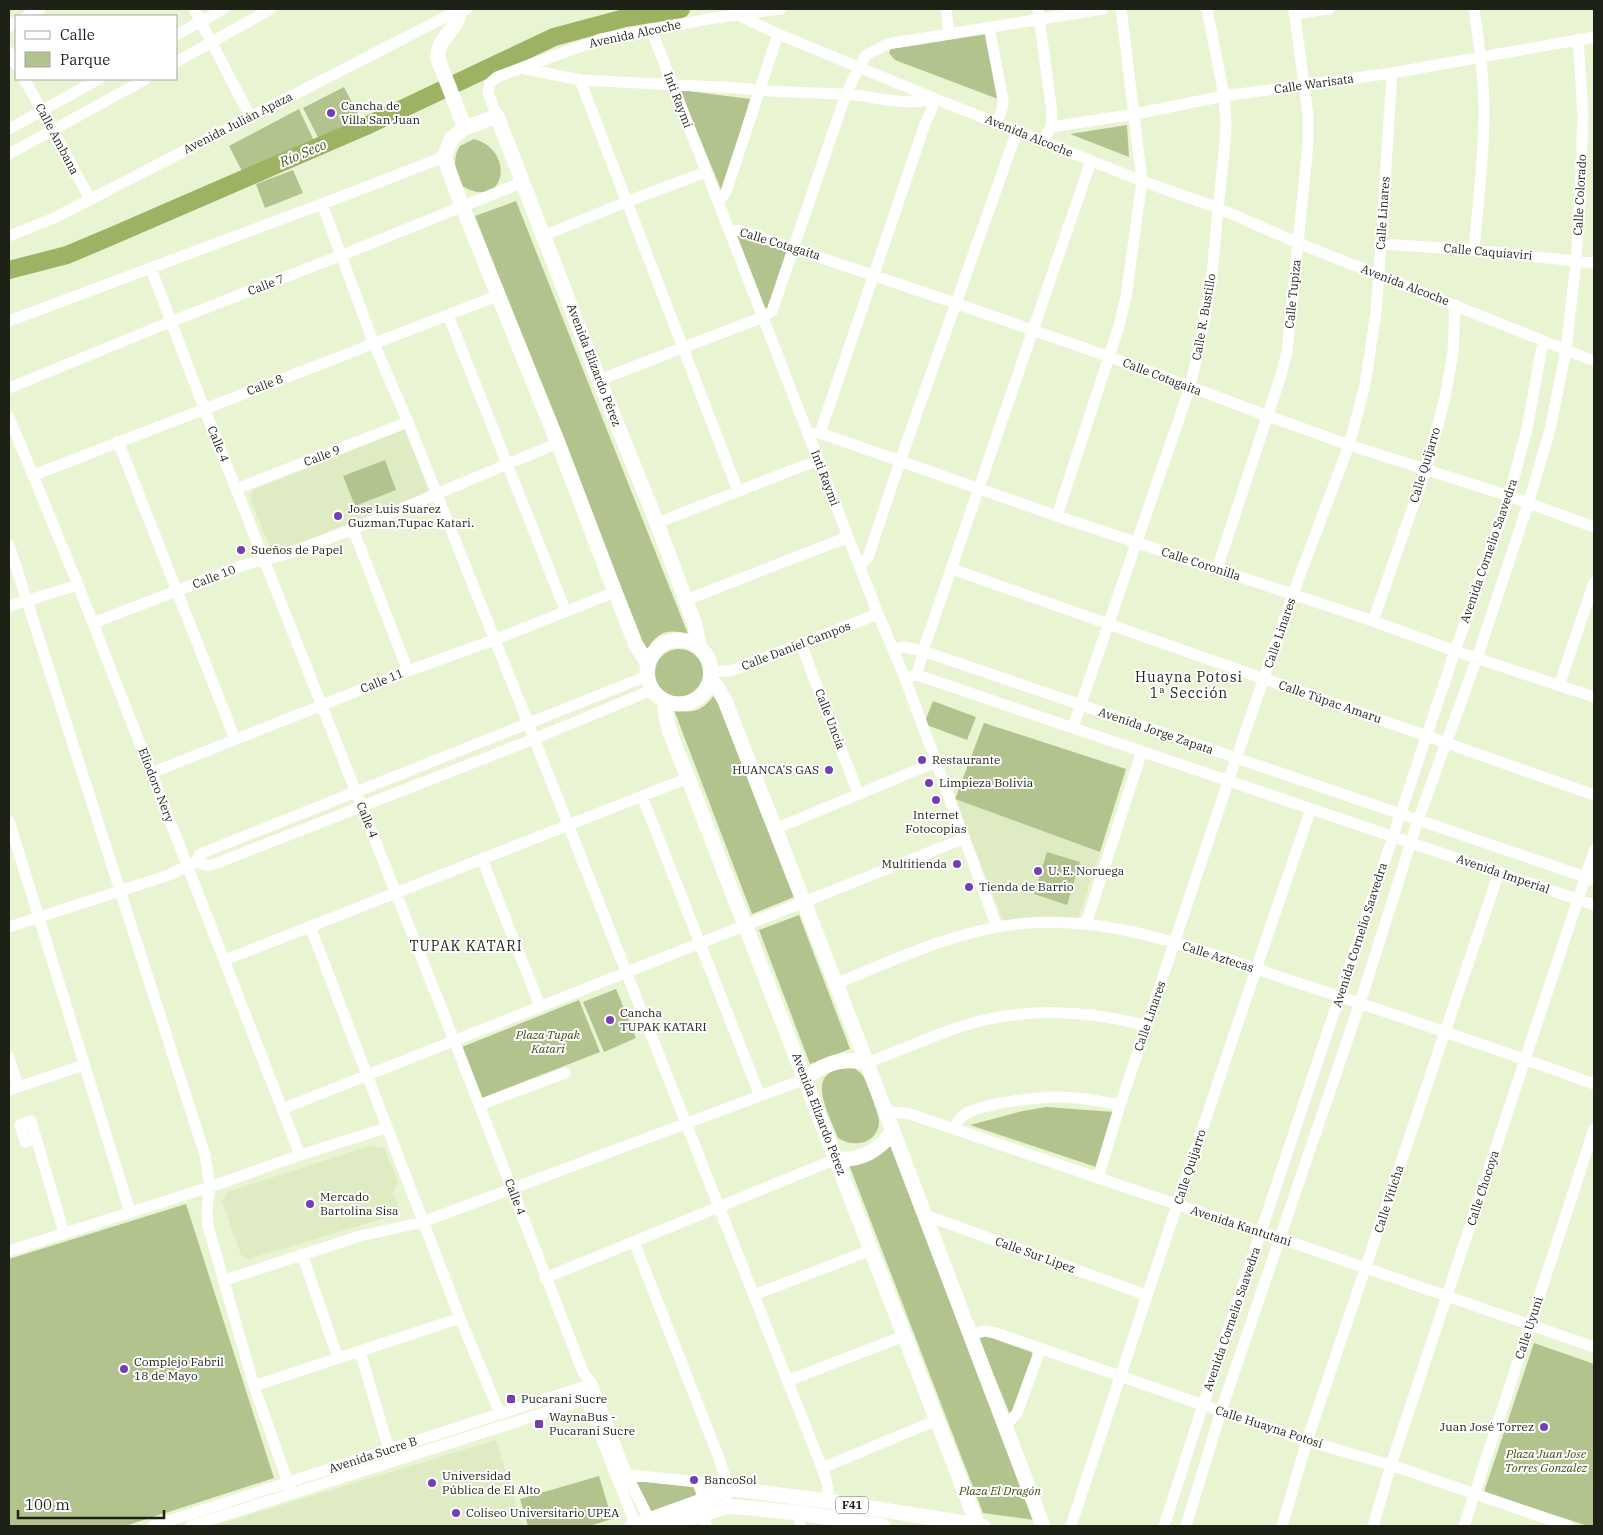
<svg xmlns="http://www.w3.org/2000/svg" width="1603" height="1535" font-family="'IBM Plex Serif',serif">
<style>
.built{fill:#dfebc3}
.green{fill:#b3c38e}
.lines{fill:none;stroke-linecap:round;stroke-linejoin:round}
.river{stroke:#9db263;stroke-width:18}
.minor{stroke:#fff;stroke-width:11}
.major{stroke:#fff;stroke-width:15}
.poi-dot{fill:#753eb4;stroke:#fff;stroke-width:2}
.labels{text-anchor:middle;stroke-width:4;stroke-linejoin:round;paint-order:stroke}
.shield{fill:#fff;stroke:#62645c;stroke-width:1}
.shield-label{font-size:11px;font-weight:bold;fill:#1e2116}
.street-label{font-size:12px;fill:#1e2116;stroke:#fff}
.poi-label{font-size:12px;fill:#1e2116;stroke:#fff;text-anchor:start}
.park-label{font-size:12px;font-style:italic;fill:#3d4b10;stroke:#fff}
.water-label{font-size:14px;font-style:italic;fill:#4a581e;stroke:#fff}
.neighbourhood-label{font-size:14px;letter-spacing:1px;fill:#1e2116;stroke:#fff}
</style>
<rect width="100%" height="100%" fill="#e9f4d3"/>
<!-- built -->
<path class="built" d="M405,429L429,489L427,493L276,552L271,549L250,499L253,490Z
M955,799L1100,852L1079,916L1072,920L1006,921L1002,918Z
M369,1146L384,1148L398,1182L393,1192L398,1207L395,1215L248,1259L241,1255L222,1201L228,1192Z
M496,1440L523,1526H213Z"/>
<!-- green -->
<path class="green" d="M987,34L998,99L895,60L889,53L891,49Z
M344,87L360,118L319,139L303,108Z
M680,90L750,99L722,192Z
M299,109L314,141L243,173L229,146Z
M1127,125L1129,157L1070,134Z
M474,139C516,150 506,212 462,186C456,171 451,161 460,146Z
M293,170L303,193L265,208L256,184Z
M516,201L688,634C666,628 656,633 646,652L475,216Z
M735,233L787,250L766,313Z
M385,460L396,490L355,506L343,476Z
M655 673a24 24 0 1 1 48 0a24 24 0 1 1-48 0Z
M715,694L794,897L752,914L674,710C695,714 703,710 715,694Z
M933,701L976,717L967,740L924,724Z
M984,723L1126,769L1100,852L955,799Z
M1047,852L1080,862L1067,905L1034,894Z
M799,915L850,1049L810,1064L759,930Z
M616,989L636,1038L604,1052L583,1002Z
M579,1000L600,1052L482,1098L462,1047Z
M854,1068C857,1070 861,1073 863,1076C866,1079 880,1118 879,1121C879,1143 854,1149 838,1138C827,1109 801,1067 854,1068Z
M1046,1107L1115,1112L1099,1168L970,1125L1023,1111Z
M890,1145L956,1317L1035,1516L1034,1520L983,1513L848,1162Z
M186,1204L274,1478L125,1526H9V1259Z
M983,1335L1031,1352L1033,1355L1011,1417L979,1339Z
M1534,1343L1594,1364V1526H1588L1484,1492Z
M599,1476L612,1519L589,1526H528L520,1499Z
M638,1481L693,1487L696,1494L694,1497L653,1512L649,1511L636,1484Z"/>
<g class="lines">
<!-- river -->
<path class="river" d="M9,270L67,255L112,236L366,126L554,37L625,18L681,9"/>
<!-- minor -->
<path class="minor" d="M194,9L250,116
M946,9L949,34
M1038,9L1052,113L1051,127
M1474,9C1479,43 1484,77 1484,112C1484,158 1478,204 1474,250
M1294,14L1329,9
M27,16L40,9
M740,16L778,34L936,99L1142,181L1218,208L1298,243L1594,361
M9,27L16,22
M989,27L1003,100V106L997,123
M651,29L878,614L905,678L997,927
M176,35L224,9
M9,52L16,65
M176,62L271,9
M521,68L580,80L739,88C774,93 809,92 844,94C877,96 902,107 936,99
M24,79L53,130L90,199
M580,80L738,491
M497,116L488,93L490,83L497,77L521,68L601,39L714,18L781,9
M9,129L99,79
M1043,141L1051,127L1135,114L1224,96L1392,73L1594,37
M9,154L146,79
M717,200L723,196L726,192L778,34
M322,204L374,344L408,422L528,723L822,1468C826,1479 830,1489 827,1501
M730,232L739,230L955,303L1110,357L1268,416L1349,445L1509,496L1594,527
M9,236L54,218L459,10L467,9
M543,236L626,202L706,172
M1381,244L1474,250L1594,263
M151,269L204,408L454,1040L583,1372L592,1384L627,1475L650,1521L656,1526
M448,315L566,612
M9,321L322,204L444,157
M599,380L763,317L772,311L846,94L859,67L866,55L887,44L1103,9
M9,388L170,322L342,255L523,182
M9,417L78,585L300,1155
M820,433L925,124L936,99
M808,434L820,433L1057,516L1373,621L1455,651L1594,697
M118,441L235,739
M34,475L497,296
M236,489L408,422
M1057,516L1119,326L1126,297L1142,181L1121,9
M657,523L818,460
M353,529L408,671
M9,545L205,1155L210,1187L207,1209L208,1226L254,1386L292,1494
M859,565L866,560L868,557L900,461L1017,131
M952,569L1594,795
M1217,569L1281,375L1287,352L1308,144V115L1294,9
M686,600L848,537
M9,606L78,585
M1373,621L1426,469L1445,398L1453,352L1455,305
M93,623L244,565L287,554L353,529L558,443
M801,644L858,793
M893,649L904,647L923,651L1594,880
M712,671H731L878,614
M917,675L923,651L1091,161
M905,678L917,675L1594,905
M1559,686L1594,582
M1073,727L1190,387L1204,324L1212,276L1218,208L1224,154L1226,124L1224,96L1207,9
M151,773L408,671L494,640L615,592
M642,796L760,1096
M9,821L130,1212
M775,829L936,762
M482,859L540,1006
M197,861L204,865H212L534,739L652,690
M1086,924L1142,751
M310,926L460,1318L500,1414
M9,927L169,875L197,861L199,855L205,852L647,676
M225,960L688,778
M836,984C898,958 961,928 1029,923C1120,917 1208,953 1292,981C1393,1014 1494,1048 1594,1084
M9,1057L18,1087
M867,1063C898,1051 928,1038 959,1027C1020,1007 1086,1009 1147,1026
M9,1090L84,1065
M480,1105L565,1073
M282,1109L965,838
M885,1111L910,1114L1178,1205L1279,1238L1594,1347
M954,1129C957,1123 959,1118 965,1114C984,1103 1037,1097 1059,1097C1080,1097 1100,1101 1120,1105
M36,1138L25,1142L20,1125L31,1121L64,1233
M1098,1178L1120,1105L1228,782L1293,594L1349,445L1358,412L1365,385L1376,312L1381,244L1392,73
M925,1215L1146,1295
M634,1242L719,1458L724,1474L728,1506
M9,1251L210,1187L300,1155L386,1128
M302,1254L338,1358
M545,1278L836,1159
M225,1280L360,1236L423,1222L805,1079
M754,1295L871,1250
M970,1334L985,1331L996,1333L1307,1441L1391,1465L1568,1526
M360,1351L389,1450
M787,1381L904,1336
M254,1386L460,1318
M584,1394L636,1526
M1004,1423L1010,1421L1017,1413L1040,1350
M822,1468L937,1420
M621,1474L699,1482L726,1488
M699,1482L704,1500L706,1526
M799,1513L800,1526
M153,1526L592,1384
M191,1526L597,1396
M1071,1526C1150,1287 1228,1047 1311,809
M1164,1526L1203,1405L1455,651L1509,496L1527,429L1543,341
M1186,1526L1221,1411L1360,1003L1418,820L1477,658L1528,504L1550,430L1566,350L1576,261L1580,199L1583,114L1578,39
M1282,1526L1307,1441L1499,872
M1373,1526L1391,1465L1594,851
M1464,1526L1594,1129"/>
<!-- major -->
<path class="major" d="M459,9C460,31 436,36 438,59L465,128
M647 672a32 32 0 1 1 64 0a32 32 0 1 1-64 0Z
M648,664L636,645L615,592L558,443L462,206L444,157L452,138L465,128L497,116L599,380L657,523L695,625L699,646
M711,681L716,685L725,701L867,1063L1043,1526
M665,701C663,724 680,756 688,778L978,1526
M805,1079C823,1063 844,1057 867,1063
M836,1159C861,1161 879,1151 893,1131
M632,1526L704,1500L726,1488L827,1501L983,1526
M666,1526L728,1506L799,1513L883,1526"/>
</g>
<!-- markers -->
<g class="poi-dot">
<circle cx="331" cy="113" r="5"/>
<circle cx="338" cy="516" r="5"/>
<circle cx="241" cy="550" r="5"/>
<circle cx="922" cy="760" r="5"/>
<circle cx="829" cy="770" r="5"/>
<circle cx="929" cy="783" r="5"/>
<circle cx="936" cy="800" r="5"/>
<circle cx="957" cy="864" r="5"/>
<circle cx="1038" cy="871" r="5"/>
<circle cx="969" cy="887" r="5"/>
<circle cx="610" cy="1020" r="5"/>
<circle cx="310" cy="1204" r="5"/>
<circle cx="124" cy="1369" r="5"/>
<rect x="506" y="1394" width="10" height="10" rx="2.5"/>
<rect x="534" y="1419" width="10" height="10" rx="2.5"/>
<circle cx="1544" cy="1427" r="5"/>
<circle cx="694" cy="1480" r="5"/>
<circle cx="432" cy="1483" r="5"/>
<circle cx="456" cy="1513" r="5"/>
</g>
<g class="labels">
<!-- shield labels -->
<rect class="shield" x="836" y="1496.5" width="32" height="17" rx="4"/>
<g class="shield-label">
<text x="852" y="1509">F41</text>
</g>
<!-- street labels -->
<g class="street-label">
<text transform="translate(635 34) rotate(-12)" y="4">Avenida Alcoche</text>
<text transform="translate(1314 84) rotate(-8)" y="4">Calle Warisata</text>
<text transform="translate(678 100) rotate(69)" y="4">Inti Raymi</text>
<text transform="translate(238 123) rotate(-27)" y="4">Avenida Julián Apaza</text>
<text transform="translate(1029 136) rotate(22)" y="4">Avenida Alcoche</text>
<text transform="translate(57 139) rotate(62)" y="4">Calle Ambana</text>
<text transform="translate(1580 195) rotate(-87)" y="4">Calle Colorado</text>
<text transform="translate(1383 213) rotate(-86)" y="4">Calle Linares</text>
<text transform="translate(780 244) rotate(17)" y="4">Calle Cotagaita</text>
<text transform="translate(1488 252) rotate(5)" y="4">Calle Caquiaviri</text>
<text transform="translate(266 285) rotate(-21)" y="4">Calle 7</text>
<text transform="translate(1405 285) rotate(21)" y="4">Avenida Alcoche</text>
<text transform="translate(1293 294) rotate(-84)" y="4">Calle Tupiza</text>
<text transform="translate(1204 317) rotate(-80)" y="4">Calle R. Bustillo</text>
<text transform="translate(594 365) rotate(69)" y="4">Avenida Elizardo Pérez</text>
<text transform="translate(1162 377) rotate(21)" y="4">Calle Cotagaita</text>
<text transform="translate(265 385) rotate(-21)" y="4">Calle 8</text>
<text transform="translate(218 444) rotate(68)" y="4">Calle 4</text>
<text transform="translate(322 456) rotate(-21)" y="4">Calle 9</text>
<text transform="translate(1425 465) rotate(-73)" y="4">Calle Quijarro</text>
<text transform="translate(825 478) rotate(69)" y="4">Inti Raymi</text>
<text transform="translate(1489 551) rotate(-71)" y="4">Avenida Cornelio Saavedra</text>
<text transform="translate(1201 564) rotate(18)" y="4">Calle Coronilla</text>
<text transform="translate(214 577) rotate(-21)" y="4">Calle 10</text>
<text transform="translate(1280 633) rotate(-71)" y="4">Calle Linares</text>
<text transform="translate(796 646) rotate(-21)" y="4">Calle Daniel Campos</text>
<text transform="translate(382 681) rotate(-22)" y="4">Calle 11</text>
<text transform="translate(1330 702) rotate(19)" y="4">Calle Túpac Amaru</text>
<text transform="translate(830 719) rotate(69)" y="4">Calle Uncía</text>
<text transform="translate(1156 731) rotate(19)" y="4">Avenida Jorge Zapata</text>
<text transform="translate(156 785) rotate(69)" y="4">Eliodoro Nery</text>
<text transform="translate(367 820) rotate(68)" y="4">Calle 4</text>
<text transform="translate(1503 874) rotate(19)" y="4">Avenida Imperial</text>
<text transform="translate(1360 935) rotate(-72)" y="4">Avenida Cornelio Saavedra</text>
<text transform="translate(1218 957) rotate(18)" y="4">Calle Aztecas</text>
<text transform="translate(1150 1016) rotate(-71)" y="4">Calle Linares</text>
<text transform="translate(819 1114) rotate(69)" y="4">Avenida Elizardo Pérez</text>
<text transform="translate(1190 1167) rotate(-72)" y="4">Calle Quijarro</text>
<text transform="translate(1483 1188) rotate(-72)" y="4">Calle Chocoya</text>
<text transform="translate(515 1197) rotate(69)" y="4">Calle 4</text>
<text transform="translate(1389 1199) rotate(-72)" y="4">Calle Viticha</text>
<text transform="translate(1241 1226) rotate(18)" y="4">Avenida Kantutani</text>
<text transform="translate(1035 1255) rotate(20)" y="4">Calle Sur Lipez</text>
<text transform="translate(1232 1319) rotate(-71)" y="4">Avenida Cornelio Saavedra</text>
<text transform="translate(1529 1328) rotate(-72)" y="4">Calle Uyuni</text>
<text transform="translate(1269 1427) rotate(18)" y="4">Calle Huayna Potosí</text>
<text transform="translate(373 1455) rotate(-18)" y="4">Avenida Sucre B</text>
</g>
<!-- poi labels -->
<g class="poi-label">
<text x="341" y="110">Cancha de<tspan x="341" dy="14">Villa San Juan</tspan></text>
<text x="348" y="513">Jose Luis Suarez<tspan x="348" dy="14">Guzman,Tupac Katari.</tspan></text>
<text x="251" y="554">Sueños de Papel</text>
<text x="932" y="764">Restaurante</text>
<text x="819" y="774" text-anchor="end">HUANCA'S GAS</text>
<text x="939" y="787">Limpieza Bolivia</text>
<text x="936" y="819" text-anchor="middle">Internet<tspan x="936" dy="14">Fotocopias</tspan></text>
<text x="947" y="868" text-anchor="end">Multitienda</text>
<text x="1048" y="875">U. E. Noruega</text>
<text x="979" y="891">Tienda de Barrio</text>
<text x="620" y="1017">Cancha<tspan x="620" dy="14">TUPAK KATARI</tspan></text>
<text x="320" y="1201">Mercado<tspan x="320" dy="14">Bartolina Sisa</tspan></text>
<text x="134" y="1366">Complejo Fabril<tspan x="134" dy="14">18 de Mayo</tspan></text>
<text x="521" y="1403">Pucarani Sucre</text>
<text x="549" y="1421">WaynaBus -<tspan x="549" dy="14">Pucarani Sucre</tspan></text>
<text x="1534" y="1431" text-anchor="end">Juan José Torrez</text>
<text x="442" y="1480">Universidad<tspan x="442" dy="14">Pública de El Alto</tspan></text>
<text x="704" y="1484">BancoSol</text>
<text x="466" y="1517">Coliseo Universitario UPEA</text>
</g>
<!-- park labels -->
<g class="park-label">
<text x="548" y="1039">Plaza Tupak<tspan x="548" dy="14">Katari</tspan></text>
<text x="1546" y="1458">Plaza Juan Jose<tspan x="1546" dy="14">Torres Gonzalez</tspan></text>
<text x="1000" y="1495">Plaza El Dragón</text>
</g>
<!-- water labels -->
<g class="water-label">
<text transform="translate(303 153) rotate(-23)" y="5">Río Seco</text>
</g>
<!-- neighbourhood labels -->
<g class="neighbourhood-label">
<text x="1189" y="682">Huayna Potosi<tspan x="1189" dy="16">1ª Sección</tspan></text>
<text x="466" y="951">TUPAK KATARI</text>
</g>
</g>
<!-- border -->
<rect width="1603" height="1535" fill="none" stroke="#1e2116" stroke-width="20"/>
<!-- legend -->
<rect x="15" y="15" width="162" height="65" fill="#ffffff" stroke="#a5a6a2"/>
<rect x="25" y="31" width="25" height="8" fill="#ffffff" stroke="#a5a6a2"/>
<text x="60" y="40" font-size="15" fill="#1e2116">Calle</text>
<rect x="25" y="52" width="25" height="15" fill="#b3c38e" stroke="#a5a6a2"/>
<text x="60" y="65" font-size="15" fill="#1e2116">Parque</text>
<!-- scale -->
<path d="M18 1510v8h146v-8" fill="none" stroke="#1e2116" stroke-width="2.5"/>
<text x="25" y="1510" font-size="15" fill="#1e2116" stroke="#ffffff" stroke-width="4" paint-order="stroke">100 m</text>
</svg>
